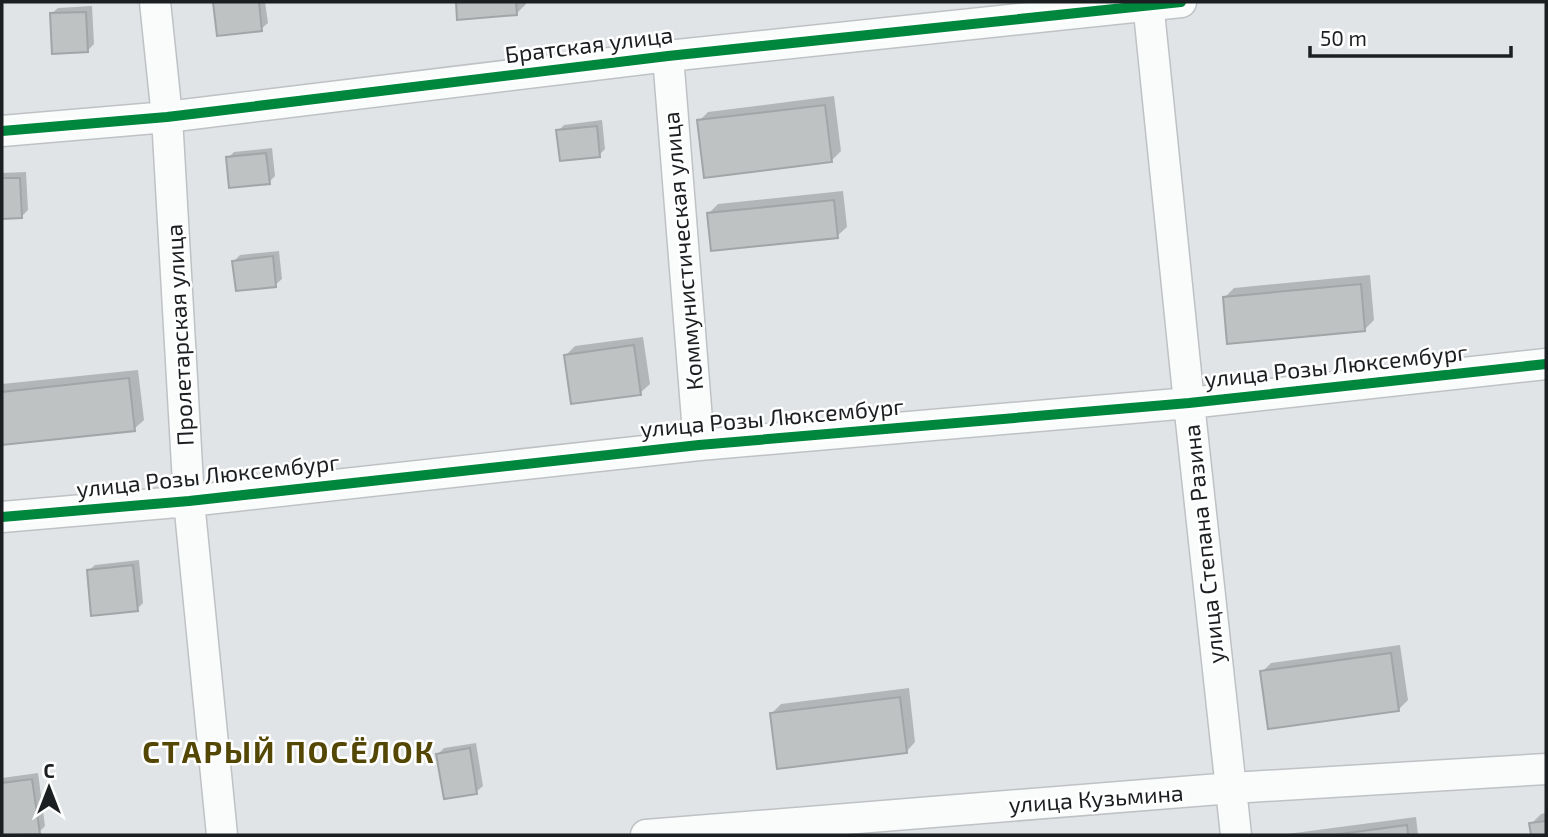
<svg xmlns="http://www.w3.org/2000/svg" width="1548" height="837" font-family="'Exo 2',sans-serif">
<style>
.shadow{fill:#0003}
.building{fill:#bec2c3;stroke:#a2a5a7;stroke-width:2}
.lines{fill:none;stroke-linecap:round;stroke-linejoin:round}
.minor-casing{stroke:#bfc2c4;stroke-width:33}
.minor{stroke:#fafbfb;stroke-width:30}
.cycleway-casing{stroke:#fff;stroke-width:15}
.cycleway{stroke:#00873e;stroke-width:10}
.labels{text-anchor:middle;stroke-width:5;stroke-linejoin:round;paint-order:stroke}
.street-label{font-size:23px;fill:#1c1f21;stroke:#fff}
.district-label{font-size:30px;font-weight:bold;letter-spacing:2px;fill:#544704;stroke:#fff}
</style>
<rect width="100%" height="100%" fill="#e0e4e6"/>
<!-- shadow -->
<path class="shadow" d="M214,2H265L268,23L261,29L218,34Z
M457,2H526V4L516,14L459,18Z
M92,6L94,44L87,51L51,14L58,8Z
M834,96L841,151L832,160L699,121L708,112Z
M602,120L605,149L599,155L558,131L564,125Z
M272,148L275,176L269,182L228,158L234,152Z
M26,172L28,210L22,216L2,217V173Z
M843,191L847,227L837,236L709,213L718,204Z
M279,251L282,279L275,285L234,261L240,255Z
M1370,275L1374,320L1364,330L1224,298L1234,288Z
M643,337L650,384L640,393L566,355L575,346Z
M138,370L144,420L134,429L2,443V384Z
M139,560L143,603L137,609L88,571L95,565Z
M1400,645L1408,700L1398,710L1262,672L1271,663Z
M909,688L915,742L906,752L772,713L781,704Z
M476,743L483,786L476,792L438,754L444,748Z
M38,773L45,826L39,832L2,835V778Z
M1546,813V835H1533L1531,824L1541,814Z
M1416,817L1418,835H1286L1287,834Z"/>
<!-- building -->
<path class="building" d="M213,2H259L262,31L217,36Z
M456,2H516L517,15L457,20Z
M86,12L88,52L52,54L50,13Z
M825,105L832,162L704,178L697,120Z
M597,126L600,157L560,161L556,130Z
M266,153L270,184L229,188L226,157Z
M2,178H20L22,218L2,219Z
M834,200L838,238L711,251L707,213Z
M273,256L276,287L236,291L232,261Z
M1361,284L1365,331L1227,344L1223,297Z
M634,345L641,395L571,404L564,355Z
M129,378L135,431L2,445V392Z
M133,565L138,611L91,616L87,570Z
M1391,653L1399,711L1268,729L1260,671Z
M900,697L907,753L777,769L770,713Z
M470,748L477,794L444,799L436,754Z
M32,779L40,834L2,835V783Z
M1546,821V835H1531L1529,823Z
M1407,825L1408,835H1333Z"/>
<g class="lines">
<defs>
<path id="minor" d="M155,2L167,117L189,501L222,835
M1148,2L1189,403L1236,835
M668,56L699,445
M2,131L167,117L668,56L1181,2
M2,517L189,501L699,445L1189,403L1546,364
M646,835L1232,788L1546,769"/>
</defs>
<!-- minor casing -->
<use href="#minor" class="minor-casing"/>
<!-- minor -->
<use href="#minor" class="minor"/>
<defs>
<path id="cycleway" d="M2,131L167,117L668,56L1181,2
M2,517L189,501L699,445L1189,403L1546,364"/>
</defs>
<!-- cycleway casing -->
<use href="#cycleway" class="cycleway-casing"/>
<!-- cycleway -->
<use href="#cycleway" class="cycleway"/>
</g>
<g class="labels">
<!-- street labels -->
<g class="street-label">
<text transform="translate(589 45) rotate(-7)" y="8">Братская улица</text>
<text transform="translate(683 251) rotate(-95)" y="8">Коммунистическая улица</text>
<text transform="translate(180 335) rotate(-93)" y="8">Пролетарская улица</text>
<text transform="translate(1336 366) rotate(-6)" y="8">улица Розы Люксембург</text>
<text transform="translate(772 418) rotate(-5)" y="8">улица Розы Люксембург</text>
<text transform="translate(208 476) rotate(-6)" y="8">улица Розы Люксембург</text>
<text transform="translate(1204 544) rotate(-96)" y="8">улица Степана Разина</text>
<text transform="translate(1096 799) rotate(-4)" y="8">улица Кузьмина</text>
</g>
<!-- district labels -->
<g class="district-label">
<text x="289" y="763">СТАРЫЙ ПОСЁЛОК</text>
</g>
</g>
<!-- border -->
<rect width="1548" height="837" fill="none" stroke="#1c1f21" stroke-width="7"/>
<!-- north arrow -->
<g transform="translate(49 788)" stroke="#ffffff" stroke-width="5" paint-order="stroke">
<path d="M0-5L12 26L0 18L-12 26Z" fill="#1c1f21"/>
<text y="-10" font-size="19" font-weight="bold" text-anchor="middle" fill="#1c1f21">С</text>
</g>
<!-- scale -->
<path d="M1310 46v10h201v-10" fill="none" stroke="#1c1f21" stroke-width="3.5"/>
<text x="1320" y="46" font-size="21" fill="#1c1f21" stroke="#ffffff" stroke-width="5" paint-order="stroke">50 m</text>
</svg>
